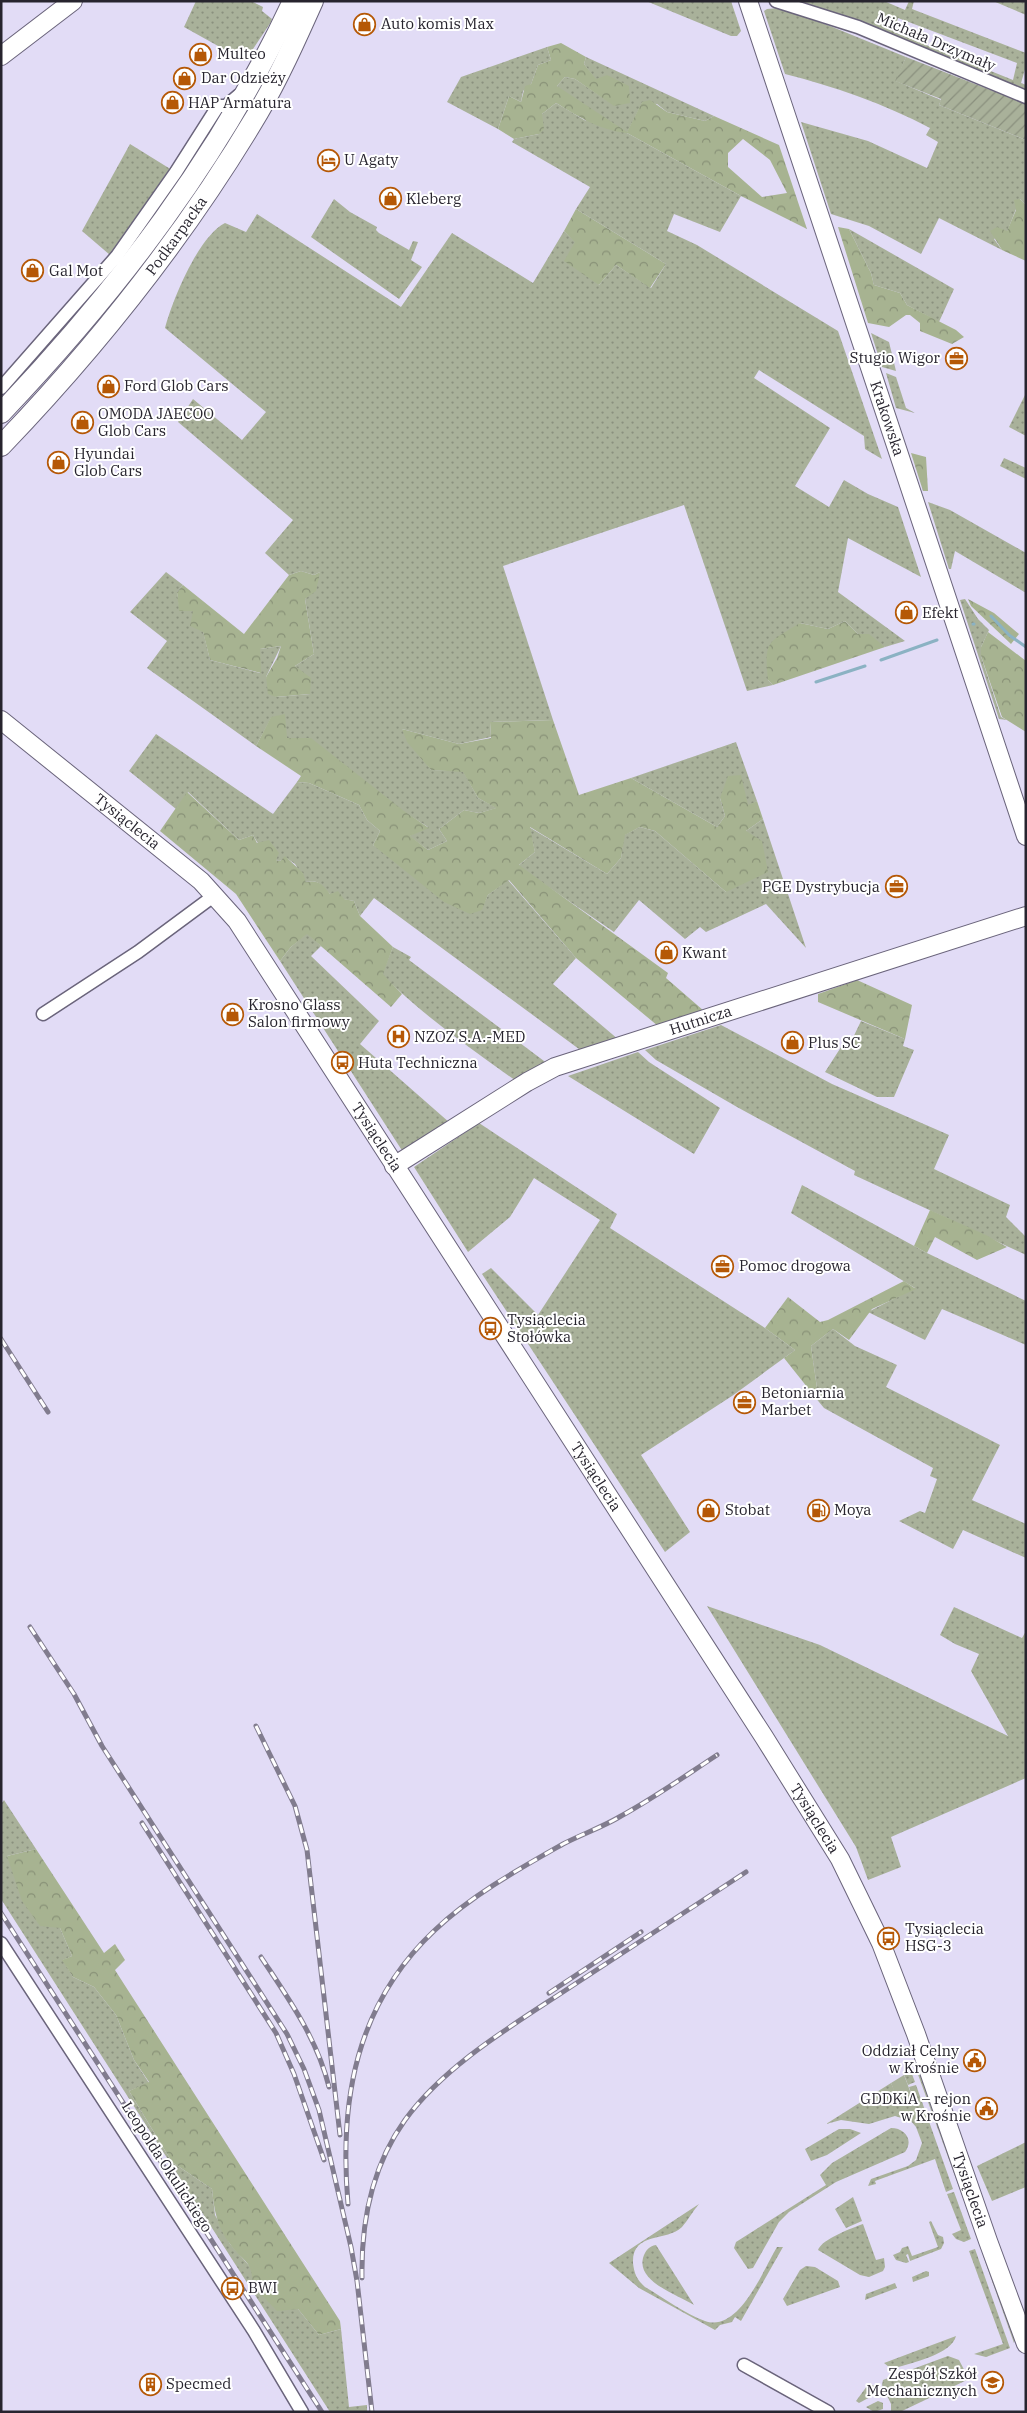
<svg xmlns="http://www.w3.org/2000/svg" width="1027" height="2413" font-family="'IBM Plex Serif',serif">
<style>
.grass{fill:url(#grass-dots);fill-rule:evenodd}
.forest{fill:url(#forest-crowns);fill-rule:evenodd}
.garden{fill:url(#garden-furrows)}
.pitch{fill:#a9b19a}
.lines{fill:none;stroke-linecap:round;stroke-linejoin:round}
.stream{stroke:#8bb2c3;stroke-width:3}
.street-casing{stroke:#6a647b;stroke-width:15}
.secondary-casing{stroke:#6a647b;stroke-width:20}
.primary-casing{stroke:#6a647b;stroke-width:22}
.street{stroke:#fff;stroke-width:12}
.secondary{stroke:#fff;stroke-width:18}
.primary{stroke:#fff;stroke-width:20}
.rail-casing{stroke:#817c8e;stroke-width:5}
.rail{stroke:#fff;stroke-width:3;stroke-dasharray:9;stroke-linecap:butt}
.labels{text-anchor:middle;stroke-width:4;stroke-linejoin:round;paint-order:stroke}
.poi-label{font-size:15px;fill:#27242e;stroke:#fff;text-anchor:start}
.street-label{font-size:15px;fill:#27242e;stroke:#fff}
</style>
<defs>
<pattern id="grass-dots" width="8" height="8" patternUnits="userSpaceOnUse" patternTransform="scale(1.25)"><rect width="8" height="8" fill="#a9b19a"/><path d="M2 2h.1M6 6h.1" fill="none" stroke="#8a907e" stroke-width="1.8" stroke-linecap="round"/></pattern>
<pattern id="forest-crowns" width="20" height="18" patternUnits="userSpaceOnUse" patternTransform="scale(1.25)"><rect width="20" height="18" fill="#a7b391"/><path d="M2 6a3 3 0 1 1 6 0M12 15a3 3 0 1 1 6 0" fill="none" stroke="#889177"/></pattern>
<pattern id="garden-furrows" width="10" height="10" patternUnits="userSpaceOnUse" patternTransform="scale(1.25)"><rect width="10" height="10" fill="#a9b19a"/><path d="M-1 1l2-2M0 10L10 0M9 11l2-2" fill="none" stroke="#8a907e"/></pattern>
</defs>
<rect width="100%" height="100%" fill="#e2dcf6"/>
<!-- grass -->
<path class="grass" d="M196,1H251L263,7L262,11L272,19L271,22L245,61L184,27Z
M646,1H731L741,31L737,36H731Z
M790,1H884L905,10L909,1H914L912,9L1026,53V66L1021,83L1026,85V94ZM898,18L1017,63L1013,80L894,32Z
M993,1H1026V15Z
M778,8L830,26L906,57L896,81L941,100L939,105L1026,140V205L1020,199L1007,232L994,239L1002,250L939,218L921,254L869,226L831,214L801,122L868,141L927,168L938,142L926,135L930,128C885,104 833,86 785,74L764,11L767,9Z
M547,47L551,60L538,65L531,84L523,91L521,102L509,96L498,129L447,102L461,77Z
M586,57L714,116L705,121L667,112L657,104L642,103L627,133L741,196L720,232L674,214L667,231L697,245L838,331L882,459L865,449L864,436L759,370L754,378L830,428L795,486L829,507L844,480L868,494L898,507L921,577L848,538L838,592L905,641L885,647L858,634L845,621L828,629L800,623L768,680L773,685L747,691L684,505L503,566L553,720L490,722L491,737L459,744L402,729L431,770L463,771L478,798L497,808L479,813L464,810L439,829L447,841L428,850L409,836L428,827L287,738L271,718L256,746L147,668L167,641L130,612L166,572L183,585L177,592L180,611L193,610L203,631L210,660L260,673V649L281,646L266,677L276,697L310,694L295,666L314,654L305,599L320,572L314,575L301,571L289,575L265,553L293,520L178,422L193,399L242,440L266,412L165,328C173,299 198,237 225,223L246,232L257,214L401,307L452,233L533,283L564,231L575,241L599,285L616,265L651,288L666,264L576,209L590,187L512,142L514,139L539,134L542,114L556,103L586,121L557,86L565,77L575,79L614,105L584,64Z
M130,144L172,170L110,255L82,231Z
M334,199L350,212L377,227L376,230L379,233L409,250L413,241L418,242L411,260L422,267L399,299L311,237Z
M849,229L954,289L939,322L907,305L900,293L874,285L871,273Z
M871,333L889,342L896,371L882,367Z
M886,373L896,377L906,408L915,413L896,408Z
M1026,393V436L1009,427Z
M1004,458L1026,468V479L1000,466Z
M928,502L950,510L1026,553V593L955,551L951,569H949Z
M965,599L978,619L989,630L981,647V656L1001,717L1007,720L999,719L960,600Z
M156,734L273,814L297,782L309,783L359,805L367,820L380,831L373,845L481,910L488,895L508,880L576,958L553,984L619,1040L583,1052L374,898L360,916L354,901C347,900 336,898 330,894C320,886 320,879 306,882L295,864L285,857L280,861C270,859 258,845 253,835L239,840L188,792L176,809L129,771Z
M736,742L757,801L749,806L720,798L725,816L717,827L631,778Z
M763,819L806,948L766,904L706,932L700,927L685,939L639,900L614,932L518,866L535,852L529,827L607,874L621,858L624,835L640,827L655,831L726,892L746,831Z
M307,933L321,946L311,956L379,1021L360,1044L450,1123L403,1152L280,961L291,947Z
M393,947L411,957L409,960L548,1064L516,1081C470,1048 422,1015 382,974Z
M861,1021L905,1039L903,1046L914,1050L894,1097H877L825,1072L843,1044L849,1046Z
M721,1025L832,1084L949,1135L934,1169L1010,1205L1006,1217L1026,1237V1255L854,1175L855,1171L737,1107L656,1060L645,1050Z
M638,1052L649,1062L720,1108L694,1154L568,1076Z
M479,1123L617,1214L610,1228L765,1328L795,1350L732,1396L641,1455L690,1532L665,1552L482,1274L491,1268L538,1315L600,1220L534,1178L510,1217L468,1252L414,1167Z
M802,1185L927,1253L1026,1301V1345L942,1309L925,1340L868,1312L915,1288L791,1213Z
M833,1329L855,1346L897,1365L886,1387L1000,1445L972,1500L1026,1524V1558L963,1530L953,1549L899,1521L920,1511L925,1513L937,1479L930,1476L933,1468L824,1408L819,1402L811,1346Z
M707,1606L820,1645L1008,1736L971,1671L979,1654L955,1644L940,1635L954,1607L1022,1638L1026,1631V1778L891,1837L901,1867L868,1880L856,1847Z
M4,1800L36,1849L7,1856L60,1928L72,1956L63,1960L73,1977L94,1987L116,2015L134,2060L149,2083L129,2091L172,2162L212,2189L215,2215L230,2244L252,2269L298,2309L319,2335L341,2329L349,2407L367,2405V2412H330L1,1899V1804Z
M910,2069L915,2082L908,2085L903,2072Z
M916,2069L921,2071L977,2229L976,2234Z
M891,2083L899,2101L912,2096L909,2087L916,2085L953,2189L946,2192L935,2159L875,2181L876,2184L868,2186L871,2179L908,2166L916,2160L922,2143L916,2127L911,2121L895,2116L869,2124L841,2120L826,2124Z
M891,2128C905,2128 914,2140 905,2152L836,2182L789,2212L779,2222L753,2268L748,2269L734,2248L736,2242L826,2185L820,2175L832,2163Z
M839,2129H850L861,2133L827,2155L811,2161L805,2149Z
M1026,2142V2187L992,2201L977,2166Z
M954,2192L971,2239L964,2242L956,2239L952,2234L961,2230L947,2194Z
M853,2197L862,2221L846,2228L835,2209Z
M699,2204C693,2211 688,2220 682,2227C667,2242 632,2231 633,2263C634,2273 637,2280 645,2287C664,2298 685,2314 705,2321C739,2333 763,2270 777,2247H783L741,2321L735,2317L732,2322L720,2325L715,2330L639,2288L609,2263Z
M931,2221L938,2235L943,2237L944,2243L941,2249L910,2261L908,2254L906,2255L909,2262L906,2263L896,2260L893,2255L900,2252L902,2248L908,2246L912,2256L938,2247L929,2222Z
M863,2224L876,2260L884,2258L885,2267L883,2271L869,2277L860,2275L818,2250C822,2239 852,2228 863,2224Z
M656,2245L694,2305C678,2295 637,2282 643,2258C645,2251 649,2246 656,2245Z
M975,2249L1010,2348L986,2357L974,2354L1003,2344L969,2251Z
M981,2250L1016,2337L1014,2343Z
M806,2266L815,2267L838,2281L840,2287L787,2306L783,2299L800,2270Z
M926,2271L929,2272V2276L913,2282L912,2277Z
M895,2283L897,2288L865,2300L866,2294Z
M956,2336C952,2354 911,2363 895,2368L889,2367L884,2363Z
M948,2356L959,2360L969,2379L900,2412H891V2404L882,2385L883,2380Z
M873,2385L877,2391L874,2395L859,2403L856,2401L867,2386Z
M878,2401L883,2403V2409L874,2412L866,2407Z"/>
<!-- forest -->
<path class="forest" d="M561,43L586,57L584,64L596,79L607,75L629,86L630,103L614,106L575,79L565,77L557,86L627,132L642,102L650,100L667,112L705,121L714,116L779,145L807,229L741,196L627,133C599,130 579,117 556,103L542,114L544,129L539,134L514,139L498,129L509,96L521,102L525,86L531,84L538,65L551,60L547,47ZM743,139L770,160L787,193L762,197L728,167V153Z
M1020,199L1026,205V261L1002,250L990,231L997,227L1007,231L1016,210L1014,200Z
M576,209L666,264L650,288L616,265L599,285L564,261L575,242L564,231Z
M838,227L849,229L871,273L874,285L900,293L907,305L956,330L964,337L952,344L920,331V323L910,315H906L889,327L868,323Z
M911,453L926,457L928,491H923Z
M301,571L314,575L320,572L316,591L305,599L314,654L295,666L311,678L310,694L276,697L268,694L266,677L277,658L281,646L260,649L261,673L210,660L203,632L190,626L193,611H179L177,592L183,585L244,634L289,575Z
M968,599L994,613L1019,634L1011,644L971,606Z
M845,621L858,634H869L885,647L773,685L768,680C764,641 767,643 800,623L828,629Z
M988,632L1026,661V732L1002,717L981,656V647Z
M285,714L287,738H311L404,811L429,828L410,836L428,850L447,841L439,829L464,810L479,813L496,808L478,798L463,772L431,770L407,742L402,729L459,744L491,738L490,722L553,720L579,795L631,778L717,827L725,816L720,798L728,776L741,775L748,805L757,801L763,819L746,831L762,841L768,872L726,892L655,831L640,827L625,835L621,858L607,874L530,827L535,852L519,865L668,973L666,978L704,1011L658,1026L576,958L509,880L488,895L482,910L470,914L444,902L373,845L380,831L367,820L359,805L309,783L297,782L301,776L256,746L271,717Z
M187,792L239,840L253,835L257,843L269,840L279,853L276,860L280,861L285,856L303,873L306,882C318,879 323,885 330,894L338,891L344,899L354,901L360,916L393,947L383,974L402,994L391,1007L307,934L291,947L280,961L236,894L160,831Z
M857,980L912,1005L905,1039L818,1002V994Z
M930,1210L986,1235L1007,1247L977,1260L935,1237L927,1253L914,1246Z
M904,1281L916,1289L872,1309L849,1340L833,1329L811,1346L819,1402L784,1358L795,1350L765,1328L788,1297L820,1322L828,1320Z
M36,1849L104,1953L115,1944L125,1960L115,1970L340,2321L341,2329L319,2335L298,2309L277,2311L253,2286C252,2258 243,2263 230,2244C217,2227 214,2210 212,2189L172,2162L129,2091L149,2082L134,2060L116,2015L94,1987L73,1977L62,1960L72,1956L60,1928L40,1926L22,1901L7,1856Z"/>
<!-- garden -->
<path class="garden" d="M906,57L1026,104V140L939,105L941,99L895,81Z"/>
<!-- pitch -->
<path class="pitch" d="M904,2075L912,2096L898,2101L891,2083Z"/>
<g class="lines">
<!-- stream -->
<path class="stream" d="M991,616L1009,635L1026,647
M973,624H974
M881,660L937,640
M816,682L865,666"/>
<defs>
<path id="street" d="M776,1L858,27L1026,97
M1,388L117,256L176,172L218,106H226L239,95
M43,1014L138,952L215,895
M1,1943L254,2331L302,2412
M744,2365L828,2412"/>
<g id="secondary">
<path id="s1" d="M748,1L1026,836"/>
<path d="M1,56L73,1"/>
<path id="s2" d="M1,720L201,881L237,921L764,1737L840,1859L881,1943L916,2034L988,2241L1026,2344"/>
<path id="s3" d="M394,1166L527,1082L555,1067L1026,916"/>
</g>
<g id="primary">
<path d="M1,413C118,290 221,156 293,1"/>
<path id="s4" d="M1,446C98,345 186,234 258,113C279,77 296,39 313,1"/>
</g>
</defs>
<!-- street casing -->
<use href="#street" class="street-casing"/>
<!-- secondary casing -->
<use href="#secondary" class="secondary-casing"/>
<!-- primary casing -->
<use href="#primary" class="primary-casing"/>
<!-- street -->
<use href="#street" class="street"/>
<!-- secondary -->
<use href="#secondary" class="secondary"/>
<!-- primary -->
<use href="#primary" class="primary"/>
<defs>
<path id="rail" d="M1,1339L48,1412
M30,1627L74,1694L102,1746L287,2034L304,2069L319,2110L351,2247L357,2281L372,2412
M256,1726L295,1806L307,1850L340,2135
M142,1823L276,2033L294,2074L324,2160
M1,1913L322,2412
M261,1957C288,1998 317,2038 329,2087
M549,1993L641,1932
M348,2204C339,2100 356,2004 435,1930C472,1895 519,1869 563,1844C582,1834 603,1827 621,1816C654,1798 685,1776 717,1755
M362,2278C361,2221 372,2166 405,2120C445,2065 513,2025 569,1988C628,1949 687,1911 746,1872"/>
</defs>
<!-- rail casing -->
<use href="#rail" class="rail-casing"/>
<!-- rail -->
<use href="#rail" class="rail"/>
</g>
<!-- icons -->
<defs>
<symbol id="shop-ring" viewBox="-11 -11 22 22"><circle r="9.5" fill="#fff" stroke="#b55806" stroke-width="1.5"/><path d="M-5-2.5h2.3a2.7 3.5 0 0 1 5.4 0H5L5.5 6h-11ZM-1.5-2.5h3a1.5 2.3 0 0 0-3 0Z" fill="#b55806"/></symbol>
<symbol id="hotel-ring" viewBox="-11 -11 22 22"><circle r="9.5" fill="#fff" stroke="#b55806" stroke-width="1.5"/><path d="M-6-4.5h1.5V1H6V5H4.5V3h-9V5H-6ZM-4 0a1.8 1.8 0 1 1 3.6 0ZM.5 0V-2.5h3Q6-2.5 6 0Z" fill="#b55806"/></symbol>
<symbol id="office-ring" viewBox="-11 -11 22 22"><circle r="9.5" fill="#fff" stroke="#b55806" stroke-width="1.5"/><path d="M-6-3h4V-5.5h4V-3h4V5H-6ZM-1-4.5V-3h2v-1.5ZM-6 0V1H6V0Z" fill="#b55806"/></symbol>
<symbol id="hospital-ring" viewBox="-11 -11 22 22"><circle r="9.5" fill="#fff" stroke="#b55806" stroke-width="1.5"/><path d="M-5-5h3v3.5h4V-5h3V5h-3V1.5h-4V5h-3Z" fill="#b55806"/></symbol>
<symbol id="bus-ring" viewBox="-11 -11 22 22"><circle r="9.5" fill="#fff" stroke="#b55806" stroke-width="1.5"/><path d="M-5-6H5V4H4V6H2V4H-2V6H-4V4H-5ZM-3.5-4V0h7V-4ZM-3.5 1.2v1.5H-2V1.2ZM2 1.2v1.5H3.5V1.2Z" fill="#b55806"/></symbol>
<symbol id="fuel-ring" viewBox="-11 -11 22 22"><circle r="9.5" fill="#fff" stroke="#b55806" stroke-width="1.5"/><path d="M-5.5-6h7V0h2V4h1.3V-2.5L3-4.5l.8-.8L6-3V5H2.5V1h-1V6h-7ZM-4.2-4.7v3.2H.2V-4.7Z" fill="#b55806"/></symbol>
<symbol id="civic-ring" viewBox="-11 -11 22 22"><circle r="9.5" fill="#fff" stroke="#b55806" stroke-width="1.5"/><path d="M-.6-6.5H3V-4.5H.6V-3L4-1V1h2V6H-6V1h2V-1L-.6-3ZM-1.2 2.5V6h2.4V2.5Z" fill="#b55806"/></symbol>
<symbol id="school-ring" viewBox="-11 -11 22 22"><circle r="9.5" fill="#fff" stroke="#b55806" stroke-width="1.5"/><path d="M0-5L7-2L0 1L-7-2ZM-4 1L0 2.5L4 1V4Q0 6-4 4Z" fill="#b55806"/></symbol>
<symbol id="building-ring" viewBox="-11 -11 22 22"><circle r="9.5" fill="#fff" stroke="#b55806" stroke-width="1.5"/><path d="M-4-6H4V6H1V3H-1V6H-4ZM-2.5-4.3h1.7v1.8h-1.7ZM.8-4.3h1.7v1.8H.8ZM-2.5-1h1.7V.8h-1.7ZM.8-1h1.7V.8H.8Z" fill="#b55806"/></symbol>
</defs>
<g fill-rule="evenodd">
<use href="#shop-ring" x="352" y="12" width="25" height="25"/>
<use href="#shop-ring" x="188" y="42" width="25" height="25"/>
<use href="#shop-ring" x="172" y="66" width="25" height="25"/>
<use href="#shop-ring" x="160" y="90" width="25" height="25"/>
<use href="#hotel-ring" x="316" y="148" width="25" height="25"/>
<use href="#shop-ring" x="378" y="186" width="25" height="25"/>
<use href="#shop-ring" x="20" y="258" width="25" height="25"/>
<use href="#office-ring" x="944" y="346" width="25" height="25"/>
<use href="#shop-ring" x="96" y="374" width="25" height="25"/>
<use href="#shop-ring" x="70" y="410" width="25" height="25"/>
<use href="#shop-ring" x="46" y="450" width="25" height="25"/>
<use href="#shop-ring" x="894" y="600" width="25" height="25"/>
<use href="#office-ring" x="884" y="874" width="25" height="25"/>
<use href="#shop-ring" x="654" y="940" width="25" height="25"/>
<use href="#shop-ring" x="220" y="1002" width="25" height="25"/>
<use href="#hospital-ring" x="386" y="1024" width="25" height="25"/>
<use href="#shop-ring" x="780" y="1030" width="25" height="25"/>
<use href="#bus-ring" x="330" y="1050" width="25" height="25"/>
<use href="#office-ring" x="710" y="1254" width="25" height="25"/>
<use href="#bus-ring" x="478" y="1316" width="25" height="25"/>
<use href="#office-ring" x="732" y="1390" width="25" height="25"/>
<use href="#shop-ring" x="696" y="1498" width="25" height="25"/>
<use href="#fuel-ring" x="806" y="1498" width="25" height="25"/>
<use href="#bus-ring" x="876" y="1926" width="25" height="25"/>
<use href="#civic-ring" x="962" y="2048" width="25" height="25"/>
<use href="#civic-ring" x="974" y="2096" width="25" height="25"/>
<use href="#bus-ring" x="220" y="2276" width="25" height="25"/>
<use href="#school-ring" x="980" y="2370" width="25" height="25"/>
<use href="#building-ring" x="138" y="2372" width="25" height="25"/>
</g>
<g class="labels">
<!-- poi labels -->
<g class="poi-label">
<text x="381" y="29">Auto komis Max</text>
<text x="217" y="59">Multeo</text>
<text x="201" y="83">Dar Odzieży</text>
<text x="188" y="108">HAP Armatura</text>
<text x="344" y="165">U Agaty</text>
<text x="406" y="204">Kleberg</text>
<text x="49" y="276">Gal Mot</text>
<text x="940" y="363" text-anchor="end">Stugio Wigor</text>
<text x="124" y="391">Ford Glob Cars</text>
<text x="98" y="419">OMODA JAECOO<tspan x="98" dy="17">Glob Cars</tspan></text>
<text x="74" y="459">Hyundai<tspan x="74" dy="17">Glob Cars</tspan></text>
<text x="922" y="618">Efekt</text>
<text x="880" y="892" text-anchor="end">PGE Dystrybucja</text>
<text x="682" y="958">Kwant</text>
<text x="248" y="1010">Krosno Glass<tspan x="248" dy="17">Salon firmowy</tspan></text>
<text x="414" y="1042">NZOZ S.A.-MED</text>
<text x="808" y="1048">Plus SC</text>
<text x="358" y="1068">Huta Techniczna</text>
<text x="739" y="1271">Pomoc drogowa</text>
<text x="507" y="1325">Tysiąclecia<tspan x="507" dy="17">Stołówka</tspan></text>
<text x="761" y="1398">Betoniarnia<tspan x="761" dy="17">Marbet</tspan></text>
<text x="725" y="1515">Stobat</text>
<text x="834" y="1515">Moya</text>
<text x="905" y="1934">Tysiąclecia<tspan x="905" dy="17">HSG-3</tspan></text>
<text x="959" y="2056" text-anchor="end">Oddział Celny<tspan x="959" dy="17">w Krośnie</tspan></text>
<text x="971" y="2104" text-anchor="end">GDDKiA – rejon<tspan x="971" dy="17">w Krośnie</tspan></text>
<text x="248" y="2293">BWI</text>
<text x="977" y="2379" text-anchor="end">Zespół Szkół<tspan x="977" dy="17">Mechanicznych</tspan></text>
<text x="166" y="2389">Specmed</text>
</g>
<!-- street labels -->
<g class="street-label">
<text transform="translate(936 42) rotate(23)" y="5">Michała Drzymały</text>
<text dy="5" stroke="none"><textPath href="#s4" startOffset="274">Podkarpacka</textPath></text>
<text dy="5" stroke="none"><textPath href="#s1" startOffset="440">Krakowska</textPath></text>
<text dy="5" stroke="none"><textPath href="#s2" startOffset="162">Tysiąclecia</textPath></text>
<text dy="5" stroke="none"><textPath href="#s3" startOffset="342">Hutnicza</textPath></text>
<text dy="5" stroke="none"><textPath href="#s2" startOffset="568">Tysiąclecia</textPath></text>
<text dy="5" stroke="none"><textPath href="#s2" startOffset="972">Tysiąclecia</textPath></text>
<text dy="5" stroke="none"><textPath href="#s2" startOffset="1378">Tysiąclecia</textPath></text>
<text transform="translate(167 2167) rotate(57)" y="5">Leopolda Okulickiego</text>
<text dy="5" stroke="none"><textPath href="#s2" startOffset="1782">Tysiąclecia</textPath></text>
</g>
</g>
<!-- border -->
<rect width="1027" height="2413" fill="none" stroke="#27242e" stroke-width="5"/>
</svg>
